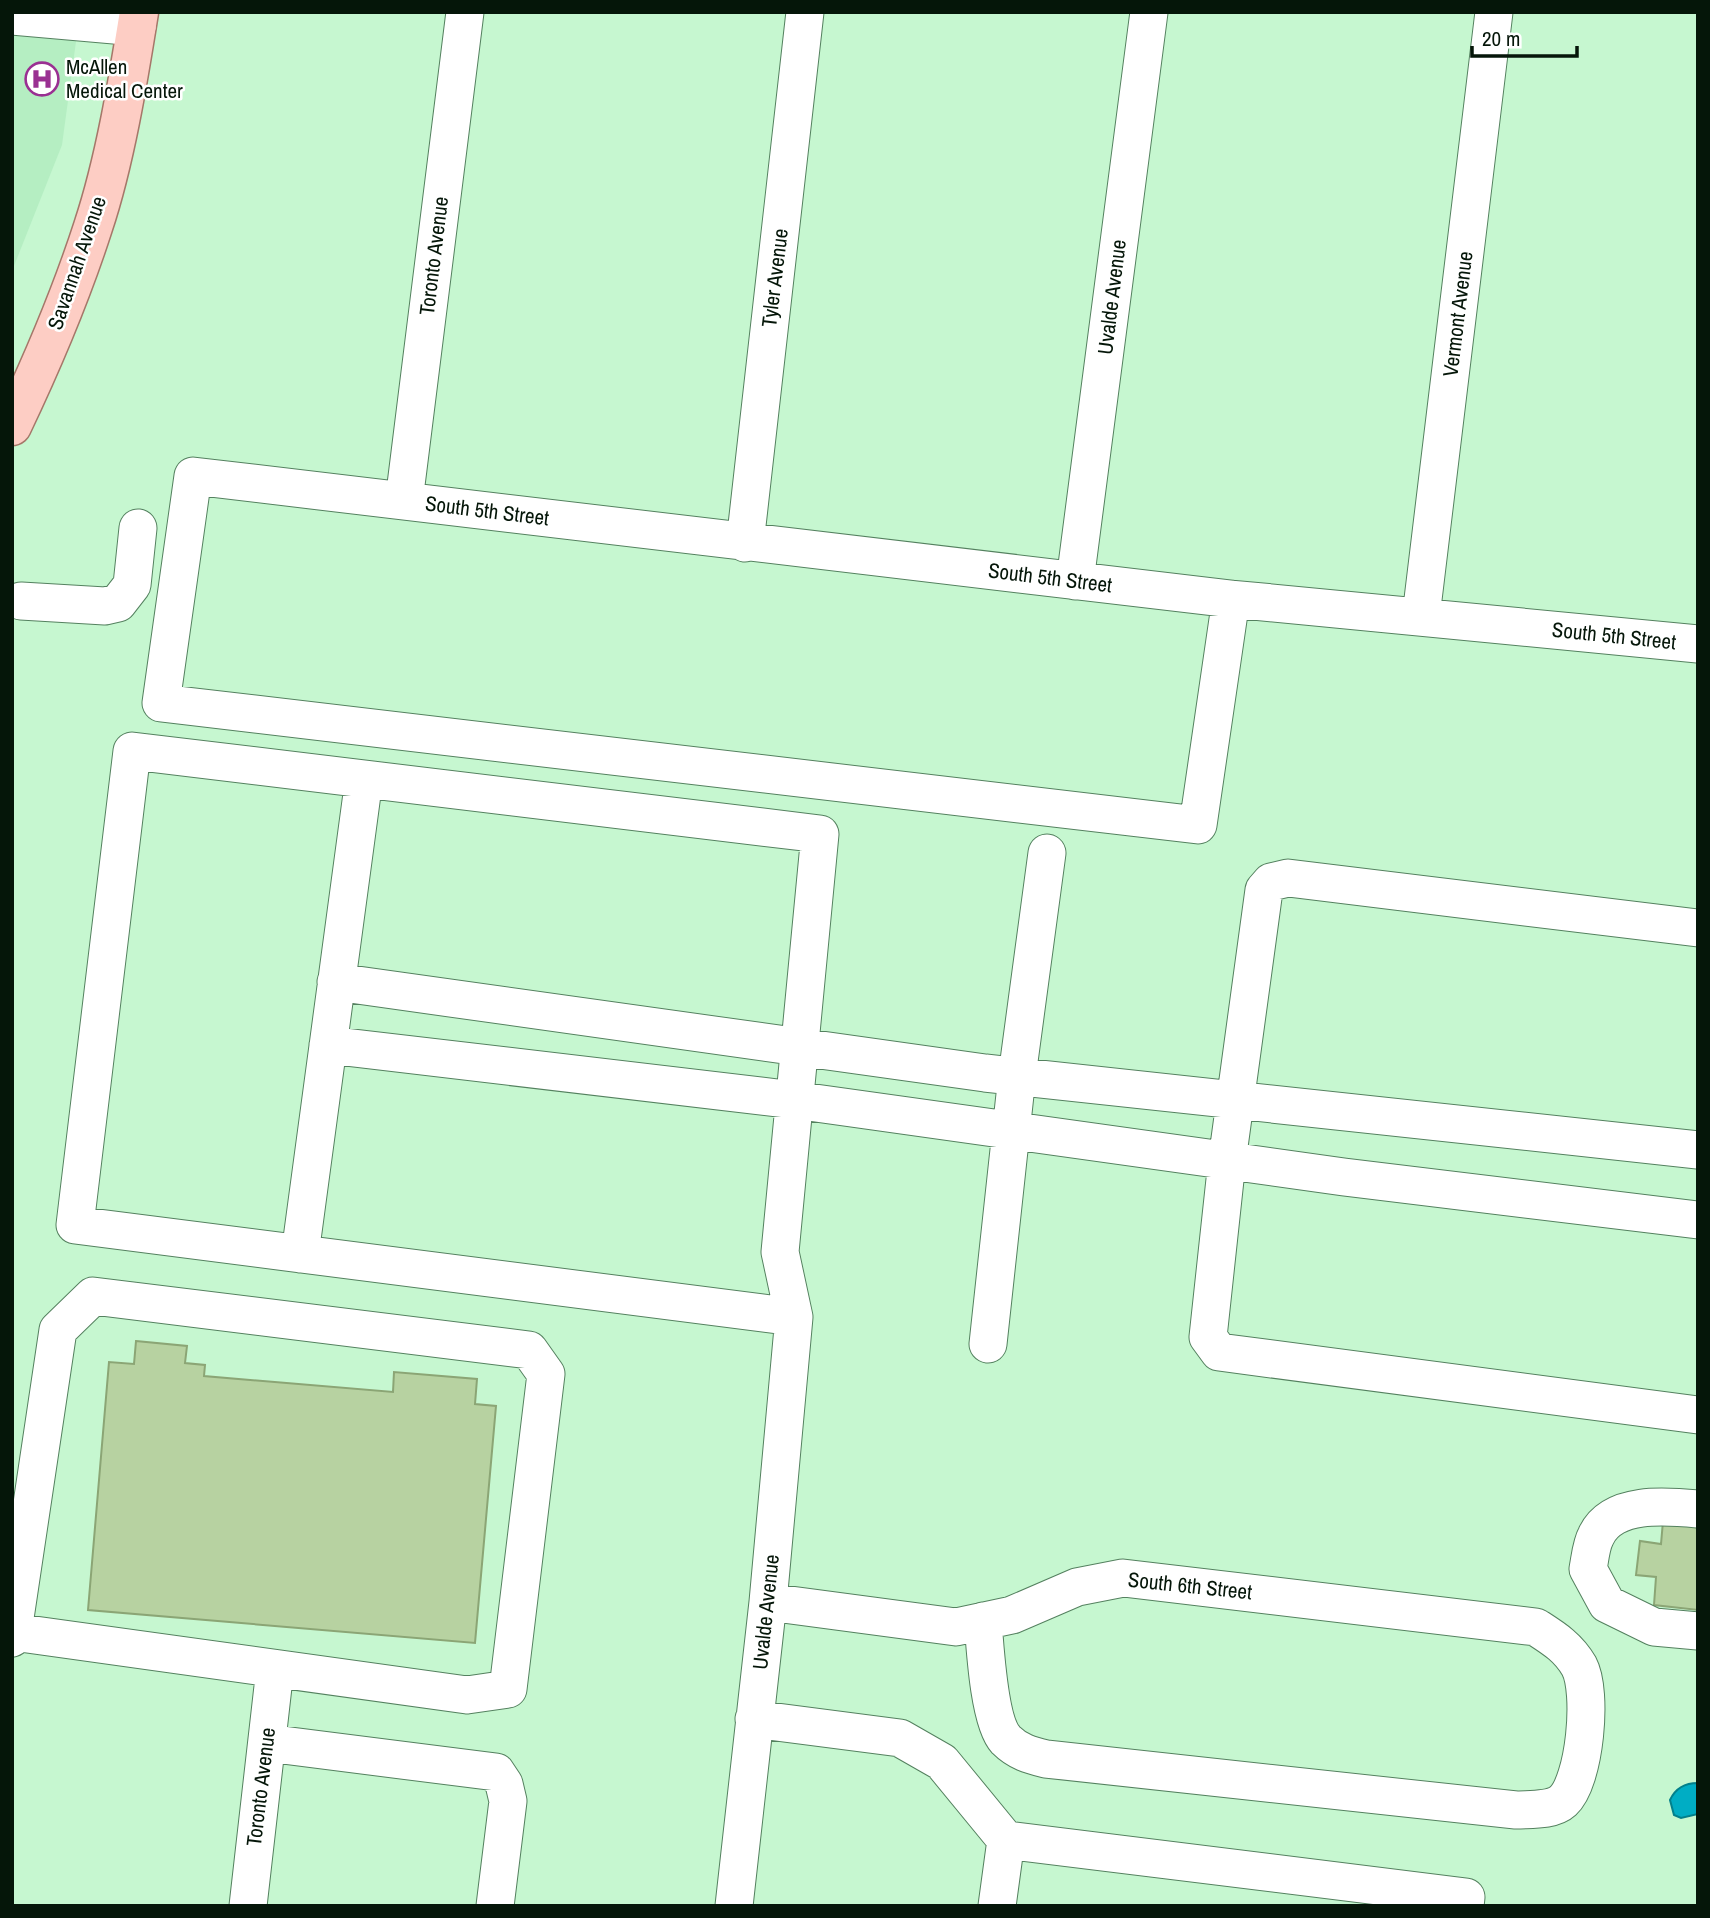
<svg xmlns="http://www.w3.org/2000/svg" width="1710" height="1918" font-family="'Archivo Narrow',sans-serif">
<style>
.built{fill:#b5eec2}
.water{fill:#00adc4;stroke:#02808c;stroke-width:2}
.building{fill:#b7d2a1;stroke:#8ba575;stroke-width:2}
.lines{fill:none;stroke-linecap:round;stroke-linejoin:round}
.minor-casing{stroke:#54815f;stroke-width:39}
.major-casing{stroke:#a57769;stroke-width:41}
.minor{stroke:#fff;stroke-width:37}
.major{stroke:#fdcdc4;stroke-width:38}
.labels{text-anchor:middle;stroke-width:5;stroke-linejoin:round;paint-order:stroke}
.poi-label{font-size:21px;fill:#051609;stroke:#fff;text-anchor:start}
.street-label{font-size:21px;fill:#051609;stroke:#fff}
</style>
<rect width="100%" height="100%" fill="#c6f7d0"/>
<!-- built -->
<path class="built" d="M12,12H80L62,145L12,271Z"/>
<!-- water -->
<path class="water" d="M1698,1783V1814L1681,1818L1674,1815L1670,1800C1675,1789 1685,1783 1698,1783Z"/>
<!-- building -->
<path class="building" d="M136,1341L187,1346L185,1363L205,1365L204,1376L393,1392L394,1372L477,1379L475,1404L496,1406L475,1643L88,1610L109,1362L134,1364Z
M1663,1521L1698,1525V1610L1654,1605L1656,1577L1636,1575L1640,1541L1661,1544Z"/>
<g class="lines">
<defs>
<path id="minor" d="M12,16L137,27
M404,501L465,12
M745,543L805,12
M1075,581L1149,12
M1231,599L1198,825L161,703L193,476L1231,599L1698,644
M21,601L105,606L118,603L132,585L138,528
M1421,616L1494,12
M1698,928L1288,878L1271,882L1264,890L1227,1161L1208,1337L1219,1352L1698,1415
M336,982L985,1073L1698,1150
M328,1045L794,1100L1344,1177L1698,1220
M300,1254L364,779
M988,1344L1017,1076L1047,853
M1698,1509C1666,1506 1612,1501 1596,1536C1591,1545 1590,1559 1588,1569L1607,1604L1654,1627L1698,1631
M768,1602L956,1627L1012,1615L1077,1587L1123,1578L1536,1627C1553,1638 1568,1647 1579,1666C1593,1692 1585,1781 1563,1801C1552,1811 1530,1809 1516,1810L1046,1759C1030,1755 1018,1752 1006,1740C989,1722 985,1647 983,1621
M12,1638L58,1330L93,1296L529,1350L546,1374L508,1689L467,1695L13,1632
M754,1719L900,1738L942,1762L1006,1840L1466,1897L1465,1906
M267,1743L496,1772L504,1784L508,1801L495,1906
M248,1906L275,1669
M734,1906L768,1602L794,1317L780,1252L820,834L132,751L75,1225L794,1317
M997,1906L1006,1840"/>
<path id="major" d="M12,426C43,361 71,295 93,227C115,161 128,81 139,12"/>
</defs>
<!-- minor casing -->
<use href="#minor" class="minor-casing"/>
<!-- major casing -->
<use href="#major" class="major-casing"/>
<!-- minor -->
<use href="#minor" class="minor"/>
<!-- major -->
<use href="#major" class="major"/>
</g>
<!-- icons -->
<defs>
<symbol id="hospital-ring" viewBox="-11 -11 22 22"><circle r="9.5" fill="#fff" stroke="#9a3092" stroke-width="1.5"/><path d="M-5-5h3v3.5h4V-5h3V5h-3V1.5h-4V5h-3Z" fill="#9a3092"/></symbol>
</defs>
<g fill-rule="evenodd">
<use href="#hospital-ring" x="23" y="60" width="38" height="38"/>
</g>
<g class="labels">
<!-- poi labels -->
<g class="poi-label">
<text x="66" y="74">McAllen<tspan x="66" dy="24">Medical Center</tspan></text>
</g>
<!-- street labels -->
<g class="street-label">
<text transform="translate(434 256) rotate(-83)" y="7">Toronto Avenue</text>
<text transform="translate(77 263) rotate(-71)" y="7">Savannah Avenue</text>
<text transform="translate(775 278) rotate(-83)" y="7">Tyler Avenue</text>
<text transform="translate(1112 297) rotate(-83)" y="7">Uvalde Avenue</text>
<text transform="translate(1458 314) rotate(-83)" y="7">Vermont Avenue</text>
<text transform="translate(487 511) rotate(7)" y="7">South 5th Street</text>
<text transform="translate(1050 578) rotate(7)" y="7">South 5th Street</text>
<text transform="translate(1614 636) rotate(6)" y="7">South 5th Street</text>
<text transform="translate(1190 1586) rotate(6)" y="7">South 6th Street</text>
<text transform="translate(766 1612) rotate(-84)" y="7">Uvalde Avenue</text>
<text transform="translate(261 1787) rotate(-83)" y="7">Toronto Avenue</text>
</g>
</g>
<!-- border -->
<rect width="1710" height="1918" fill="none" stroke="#051609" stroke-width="28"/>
<!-- scale -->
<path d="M1472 46v10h105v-10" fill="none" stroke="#051609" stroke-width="3.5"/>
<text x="1482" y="46" font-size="21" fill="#051609" stroke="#ffffff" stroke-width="5" paint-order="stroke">20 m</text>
</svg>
